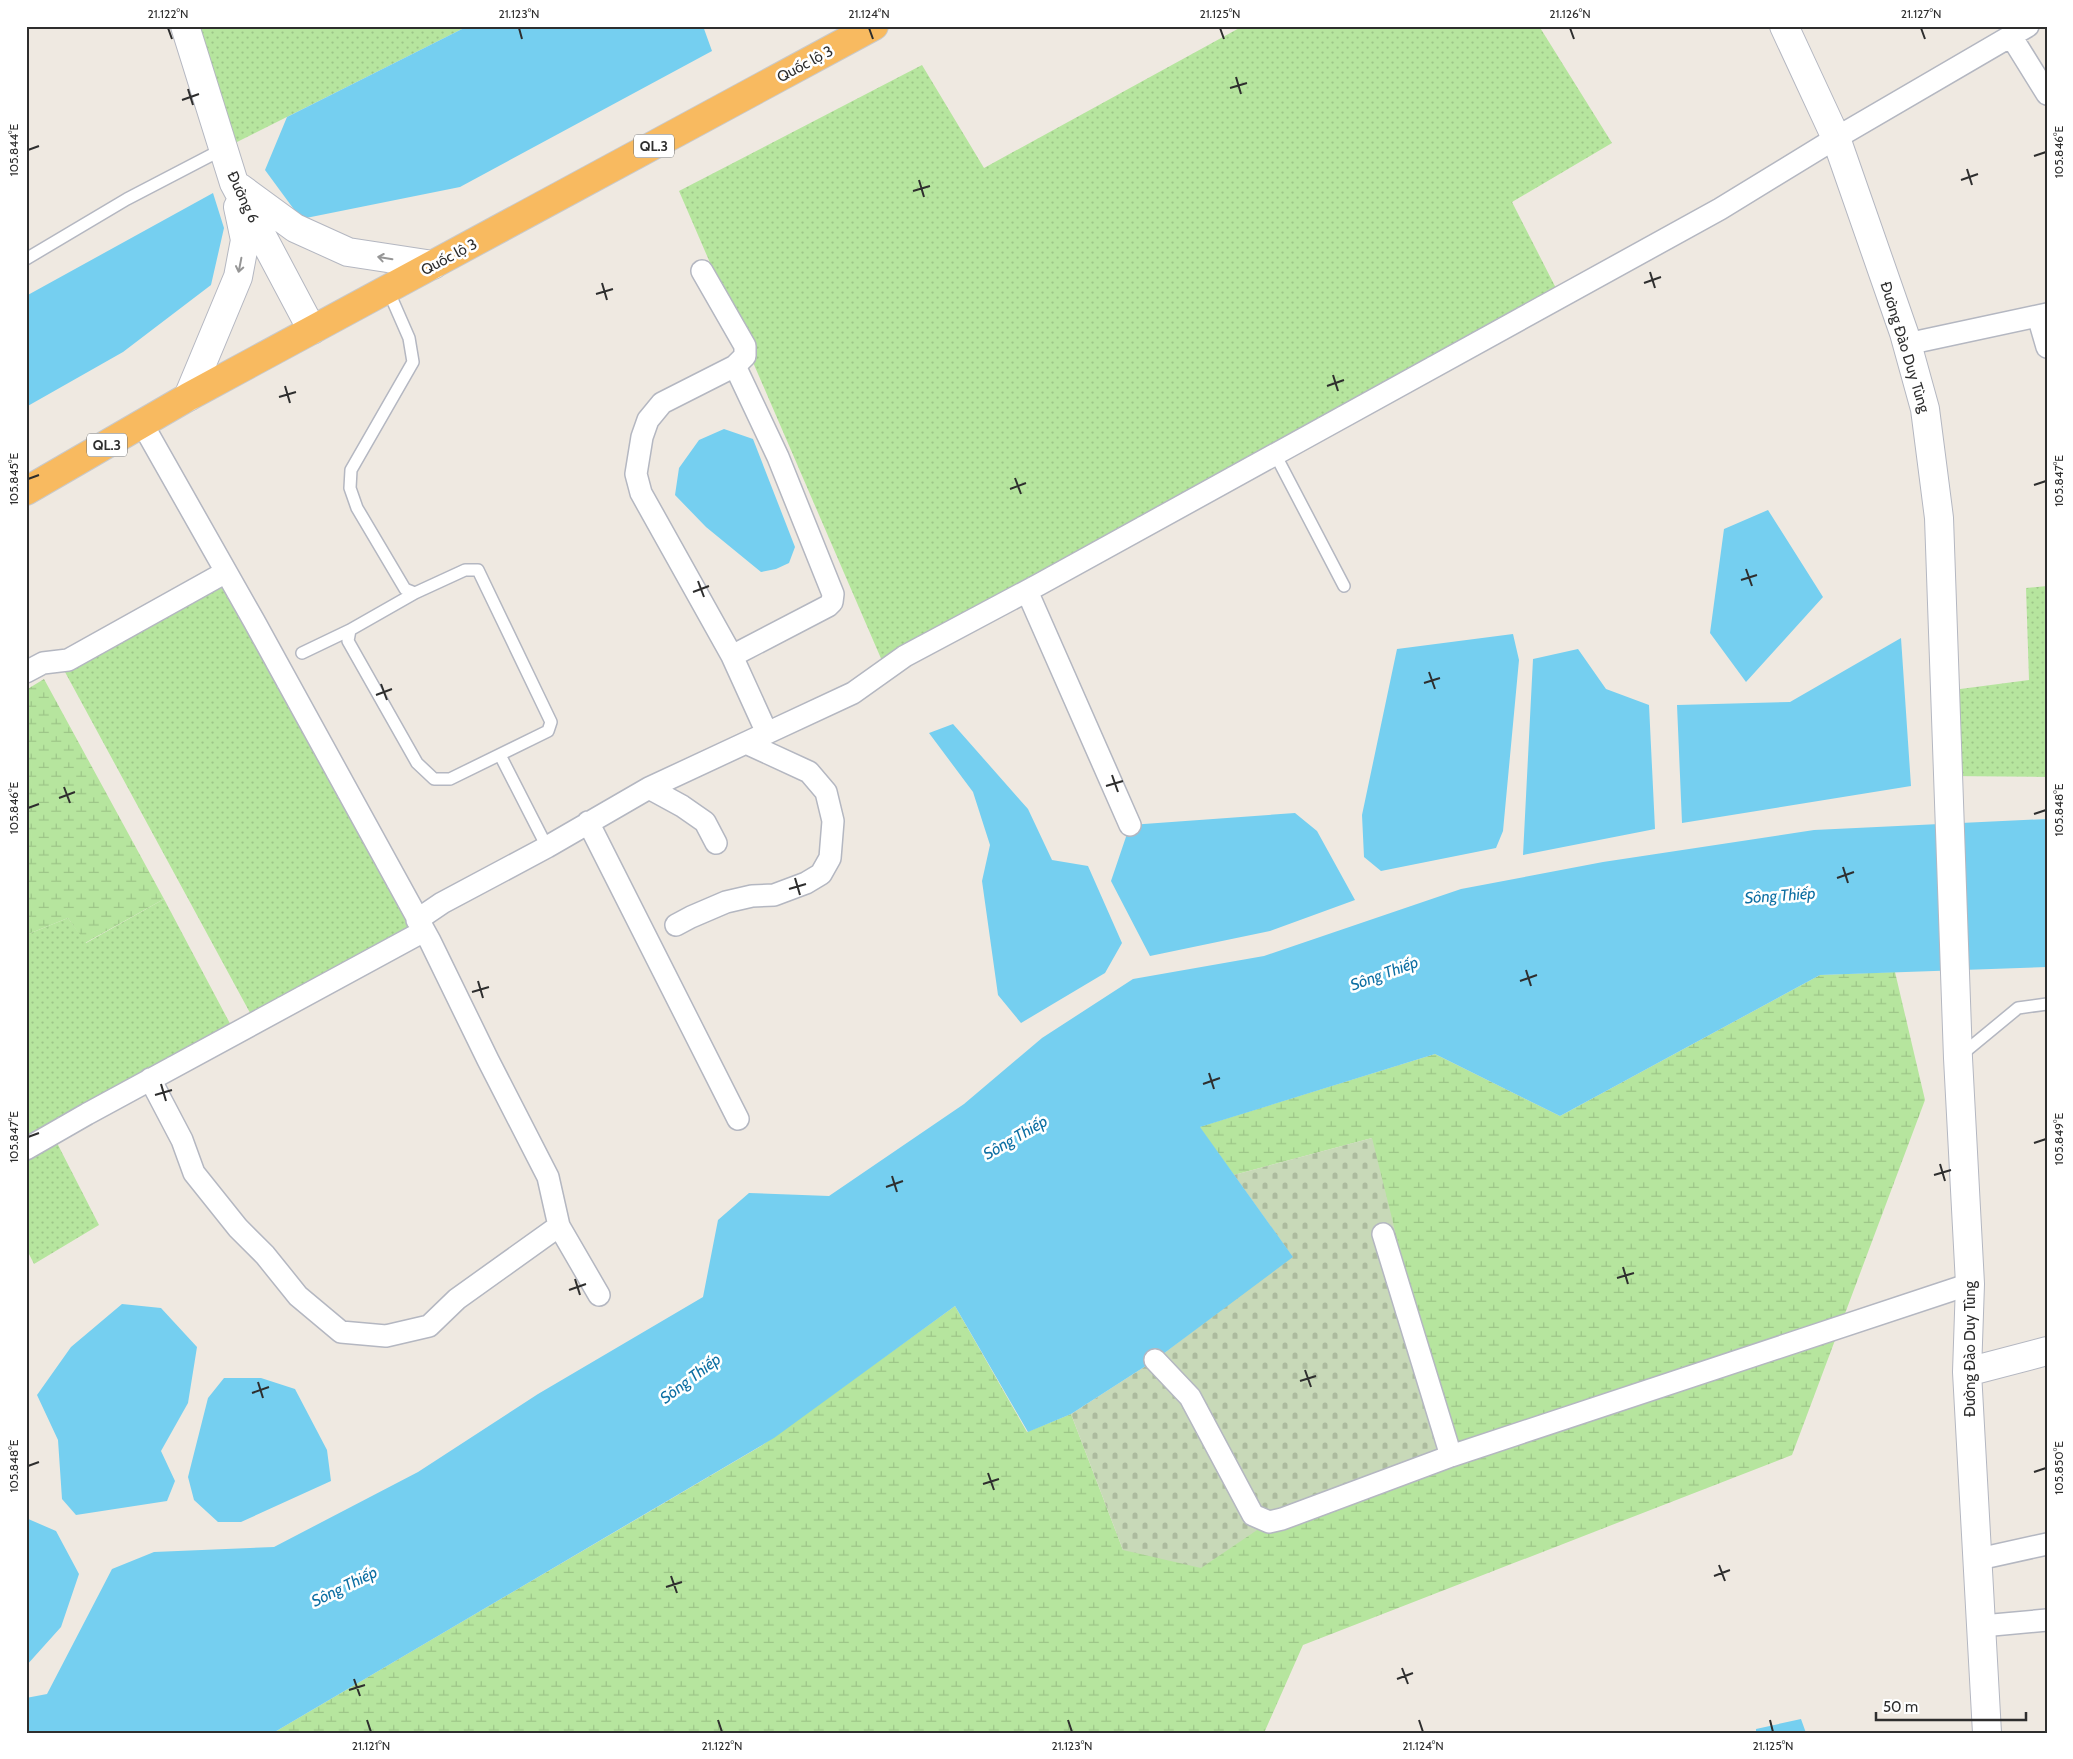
<svg xmlns="http://www.w3.org/2000/svg" width="2073" height="1759" font-family="Cabin,sans-serif">
<style>
.wetland{fill:url(#wetland-marsh)}
.cemetery{fill:url(#cemetery-stones)}
.park{fill:url(#park-dots)}
.water{fill:#75cff0}
.lines{fill:none;stroke-linecap:round;stroke-linejoin:round}
.service-casing{stroke:#b4b7c1;stroke-width:14}
.minor-casing{stroke:#b4b7c1;stroke-width:24}
.tertiary-casing{stroke:#b4b7c1;stroke-width:30}
.secondary-casing{stroke:#b4b7c1;stroke-width:30}
.trunk-casing{stroke:#c9c9c9;stroke-width:30}
.service{stroke:#fff;stroke-width:11}
.minor{stroke:#fff;stroke-width:21}
.tertiary{stroke:#fff;stroke-width:28}
.secondary{stroke:#fff;stroke-width:28}
.trunk{stroke:#f8ba60;stroke-width:28}
.oneway{stroke:#969696}
.ticks{fill:none;stroke:#2e2e2e;stroke-width:2}
.labels{text-anchor:middle;stroke-width:5;stroke-linejoin:round;paint-order:stroke}
.shield{fill:#fff;stroke:#6d6d6d;stroke-width:1}
.shield-label{font-size:14px;font-weight:bold;fill:#2e2e2e}
.street-label{font-size:15px;fill:#2e2e2e;stroke:#fff}
.water-label{font-size:16px;font-style:italic;fill:#0d6fa3;stroke:#fff}
.neatline{fill:none;stroke:#2e2e2e;stroke-width:2}
.ticks-label{font-size:12px;text-anchor:middle;fill:#2e2e2e}
</style>
<defs>
<pattern id="wetland-marsh" width="20" height="14" patternUnits="userSpaceOnUse" patternTransform="scale(1.25)"><rect width="20" height="14" fill="#b6e59e"/><path d="M1 5h8M5 5V1M11 12h8M15 12V8" fill="none" stroke="#9dc588"/></pattern>
<pattern id="cemetery-stones" width="16" height="16" patternUnits="userSpaceOnUse" patternTransform="scale(1.25)"><rect width="16" height="16" fill="#c8d9b8"/><path d="M2 7V4a2 2 0 0 1 4 0v3zM10 15v-3a2 2 0 0 1 4 0v3z" fill="#acbb9e"/></pattern>
<pattern id="park-dots" width="8" height="8" patternUnits="userSpaceOnUse" patternTransform="scale(1.25)"><rect width="8" height="8" fill="#b6e59e"/><path d="M2 2h.1M6 6h.1" fill="none" stroke="#9dc588" stroke-width="1.8" stroke-linecap="round"/></pattern>
</defs>
<rect width="100%" height="100%" fill="#efe9e1"/>
<!-- wetland -->
<path class="wetland" d="M44,679L164,899L85,943L68,918L26,935V690Z
M1895,972L1925,1100L1792,1455L1303,1645L1264,1733H273L761,1446L955,1306L1027,1432L1071,1414L1123,1550L1372,1138L1234,1175L1199,1127L1435,1054L1560,1116L1820,975Z"/>
<!-- cemetery -->
<path class="cemetery" d="M1372,1138L1451,1456L1269,1522L1201,1568L1123,1550L1071,1414L1155,1360L1292,1256L1234,1175Z"/>
<!-- park -->
<path class="park" d="M185,26H468L223,149Z
M1243,26H1539L1612,143L1512,202L1560,296L886,670L679,191L922,65L984,168Z
M226,572L424,931L255,1022L59,661Z
M2047,586V777L1948,776L1945,691L2029,680L2026,588Z
M164,899L235,1033L26,1149V935L68,918L86,943Z
M56,1141L99,1225L34,1264L26,1248V1160Z"/>
<!-- water -->
<path class="water" d="M468,26H703L712,51L460,187L301,219L265,170L287,117Z
M213,193L224,228L211,285L123,352L26,407V296Z
M724,429L753,439L795,547L789,563L776,569L761,572L706,527L675,495L679,468L699,440Z
M1768,510L1823,597L1746,682L1710,633L1724,529Z
M1513,634L1519,660L1503,831L1496,848L1381,871L1364,857L1362,815L1397,649Z
M1901,638L1911,786L1682,823L1677,705L1790,702Z
M1578,649L1606,689L1649,705L1655,829L1523,855L1533,659Z
M953,724L1028,809L1052,860L1088,866L1122,943L1105,973L1021,1023L998,995L982,881L990,845L973,792L929,733Z
M1295,813L1317,831L1355,900L1270,931L1150,956L1111,881L1130,825Z
M2047,819V967L1820,975L1560,1116L1435,1054L1200,1127L1293,1257L1155,1360L1071,1414L1028,1432L955,1306L774,1438L273,1733H26V1698L47,1694L112,1569L154,1552L274,1547L418,1472L538,1394L703,1297L718,1220L749,1193L829,1196L964,1104L1042,1038L1133,979L1264,956L1461,889L1603,862L1814,830Z
M122,1304L161,1308L197,1347L188,1403L161,1451L175,1481L167,1501L76,1515L62,1499L58,1440L37,1395L71,1347Z
M224,1378H261L295,1389L327,1450L331,1481L241,1522H218L194,1500L188,1477L208,1398Z
M26,1518L56,1531L79,1574L61,1627L26,1666Z
M1801,1719L1806,1733H1756V1729Z"/>
<g class="lines">
<defs>
<path id="service" d="M26,259L127,199L223,149
M388,290L409,338L413,362L351,470L350,488L357,508L405,589L415,593L465,570H478L551,722L548,731L450,779H434L417,763L348,641L350,630L415,593
M1275,454L1344,586
M302,653L350,630
M500,755L547,847
M1961,1055L2018,1008L2047,1004"/>
<path id="minor" d="M2011,36L2047,94
M702,271L745,346V356L735,366L662,403L648,420L642,437L636,474L641,493L732,656L767,733
M2038,316L2047,347
M1907,344L2047,314
M143,425L254,621L430,941L488,1060L548,1177L559,1226L599,1295
M1027,591L1130,825
M732,656L828,606L832,602L833,594L778,457L735,366
M26,672L43,663L68,660L226,572
M649,788L853,693L905,656L1040,584L1720,209L1836,138L2028,26
M588,822L738,1119
M417,920L442,903L547,847L649,788L682,806L705,822L716,843
M676,925L691,917L726,902L752,896L774,895L806,883L821,874L830,858L833,821L826,792L809,772L746,743
M150,1079L182,1140L194,1173L238,1228L265,1255L298,1296L341,1332L386,1336L429,1326L457,1299L559,1226
M26,1149L87,1114L424,931
M1383,1234L1451,1456
M1155,1360L1190,1397L1253,1515L1269,1522L1282,1519L1451,1456L1970,1284
M1979,1559L2047,1544
M1982,1626L2047,1620"/>
<path id="tertiary" d="M1784,26L1836,138L1904,333L1925,409L1939,518L1958,1058L1970,1284L1967,1372L1987,1733
M1967,1372L2047,1351"/>
<path id="secondary" d="M185,26L234,183L312,330
M239,187L295,228L348,252L433,265
M188,397L238,277L245,240L238,207"/>
<path id="trunk" d="M26,491L188,397L874,26"/>
</defs>
<!-- service casing -->
<use href="#service" class="service-casing"/>
<!-- minor casing -->
<use href="#minor" class="minor-casing"/>
<!-- tertiary casing -->
<use href="#tertiary" class="tertiary-casing"/>
<!-- secondary casing -->
<use href="#secondary" class="secondary-casing"/>
<!-- trunk casing -->
<use href="#trunk" class="trunk-casing"/>
<!-- service -->
<use href="#service" class="service"/>
<!-- minor -->
<use href="#minor" class="minor"/>
<!-- tertiary -->
<use href="#tertiary" class="tertiary"/>
<!-- secondary -->
<use href="#secondary" class="secondary"/>
<!-- trunk -->
<use href="#trunk" class="trunk"/>
</g>
<!-- one-way arrows -->
<defs><path id="oneway-shaft" d="M-6 0H5M1.5-3L5.5 0L1.5 3" fill="none" stroke-width="1.6" stroke-linecap="round" stroke-linejoin="round" transform="scale(1.25)"/></defs>
<g class="oneway">
<use href="#oneway-shaft" transform="translate(385 258) rotate(-171)"/>
<use href="#oneway-shaft" transform="translate(240 265) rotate(101)"/>
</g>
<!-- ticks -->
<path class="ticks" d="M168,28L172,39M519,28L522,39M869,28L873,39M1220,28L1224,39M1570,28L1574,39M1921,28L1925,39M1236,77L1241,94M1230,88L1247,83M188,89L193,105M182,100L199,94M28,150L39,146M2034,156L2046,152M1967,169L1972,185M919,180L924,197M1961,180L1978,174M913,191L930,186M1650,272L1655,288M602,283L607,300M1644,283L1661,277M596,294L613,289M1333,375L1338,391M285,386L290,403M1327,386L1344,380M279,397L296,392M1015,478L1021,494M28,479L39,475M2034,485L2046,481M1010,489L1026,483M1746,569L1752,586M1741,580L1757,575M698,581L704,597M693,592L709,586M1429,672L1435,689M1424,683L1440,678M381,684L387,700M376,695L392,689M1112,775L1118,792M1106,786L1123,781M64,787L70,803M59,798L75,792M28,808L39,804M2034,814L2046,810M1843,867L1848,883M795,878L800,895M1837,878L1854,872M789,889L806,884M1526,970L1531,986M478,981L483,998M1520,981L1537,975M472,992L489,987M1209,1073L1214,1089M161,1084L166,1101M1203,1084L1220,1078M155,1095L172,1090M28,1137L39,1133M2034,1143L2046,1139M1940,1164L1945,1181M1934,1175L1951,1170M892,1176L897,1192M886,1187L903,1181M1623,1267L1628,1284M1617,1278L1634,1273M575,1279L580,1295M569,1290L586,1284M1305,1370L1311,1387M1300,1381L1316,1376M258,1382L263,1398M252,1393L269,1387M28,1466L39,1462M2034,1472L2046,1468M988,1473L994,1490M983,1484L999,1479M1719,1565L1725,1581M671,1576L677,1593M1714,1576L1730,1570M666,1587L682,1582M1402,1668L1408,1684M354,1679L360,1696M1397,1679L1413,1673M349,1690L365,1685M367,1720L371,1732M718,1720L722,1732M1068,1720L1072,1732M1419,1720L1423,1732M1770,1720L1773,1732"/>
<g class="labels">
<!-- shield labels -->
<g class="shield">
<rect x="634" y="134.5" width="40" height="23" rx="4"/>
<rect x="87" y="433.5" width="40" height="23" rx="4"/>
</g>
<g class="shield-label">
<text x="654" y="151">QL.3</text>
<text x="107" y="450">QL.3</text>
</g>
<!-- street labels -->
<g class="street-label">
<text transform="translate(805 64) rotate(-28)" y="5">Quốc lộ 3</text>
<text transform="translate(243 197) rotate(65)" y="5">Đường 6</text>
<text transform="translate(449 257) rotate(-28)" y="5">Quốc lộ 3</text>
<text transform="translate(1905 347) rotate(73)" y="5">Đường Đào Duy Tùng</text>
<text transform="translate(1970 1349) rotate(-90)" y="5">Đường Đào Duy Tùng</text>
</g>
<!-- water labels -->
<g class="water-label">
<text transform="translate(1780 895) rotate(-4)" y="6">Sông Thiếp</text>
<text transform="translate(1384 973) rotate(-20)" y="6">Sông Thiếp</text>
<text transform="translate(1015 1137) rotate(-30)" y="6">Sông Thiếp</text>
<text transform="translate(690 1378) rotate(-37)" y="6">Sông Thiếp</text>
<text transform="translate(344 1586) rotate(-26)" y="6">Sông Thiếp</text>
</g>
</g>
<!-- border -->
<rect width="2073" height="1759" fill="none" stroke="#ffffff" stroke-width="55"/>
<!-- scale -->
<path d="M1876 1712v8h150v-8" fill="none" stroke="#2e2e2e" stroke-width="2.5"/>
<text x="1883" y="1712" font-size="15" fill="#2e2e2e" stroke="#ffffff" stroke-width="4" paint-order="stroke">50 m</text>
<rect x="28" y="28" width="2018" height="1704" class="neatline"/>
<g class="ticks-label">
<text x="168" y="18">21.122°N</text>
<text x="519" y="18">21.123°N</text>
<text x="869" y="18">21.124°N</text>
<text x="1220" y="18">21.125°N</text>
<text x="1570" y="18">21.126°N</text>
<text x="1921" y="18">21.127°N</text>
<text transform="translate(14 150) rotate(-90)" y="4">105.844°E</text>
<text transform="translate(2059 152) rotate(-90)" y="4">105.846°E</text>
<text transform="translate(14 479) rotate(-90)" y="4">105.845°E</text>
<text transform="translate(2059 481) rotate(-90)" y="4">105.847°E</text>
<text transform="translate(14 808) rotate(-90)" y="4">105.846°E</text>
<text transform="translate(2059 810) rotate(-90)" y="4">105.848°E</text>
<text transform="translate(14 1137) rotate(-90)" y="4">105.847°E</text>
<text transform="translate(2059 1139) rotate(-90)" y="4">105.849°E</text>
<text transform="translate(14 1466) rotate(-90)" y="4">105.848°E</text>
<text transform="translate(2059 1468) rotate(-90)" y="4">105.850°E</text>
<text x="371" y="1750">21.121°N</text>
<text x="722" y="1750">21.122°N</text>
<text x="1072" y="1750">21.123°N</text>
<text x="1423" y="1750">21.124°N</text>
<text x="1773" y="1750">21.125°N</text>
</g>
</svg>
